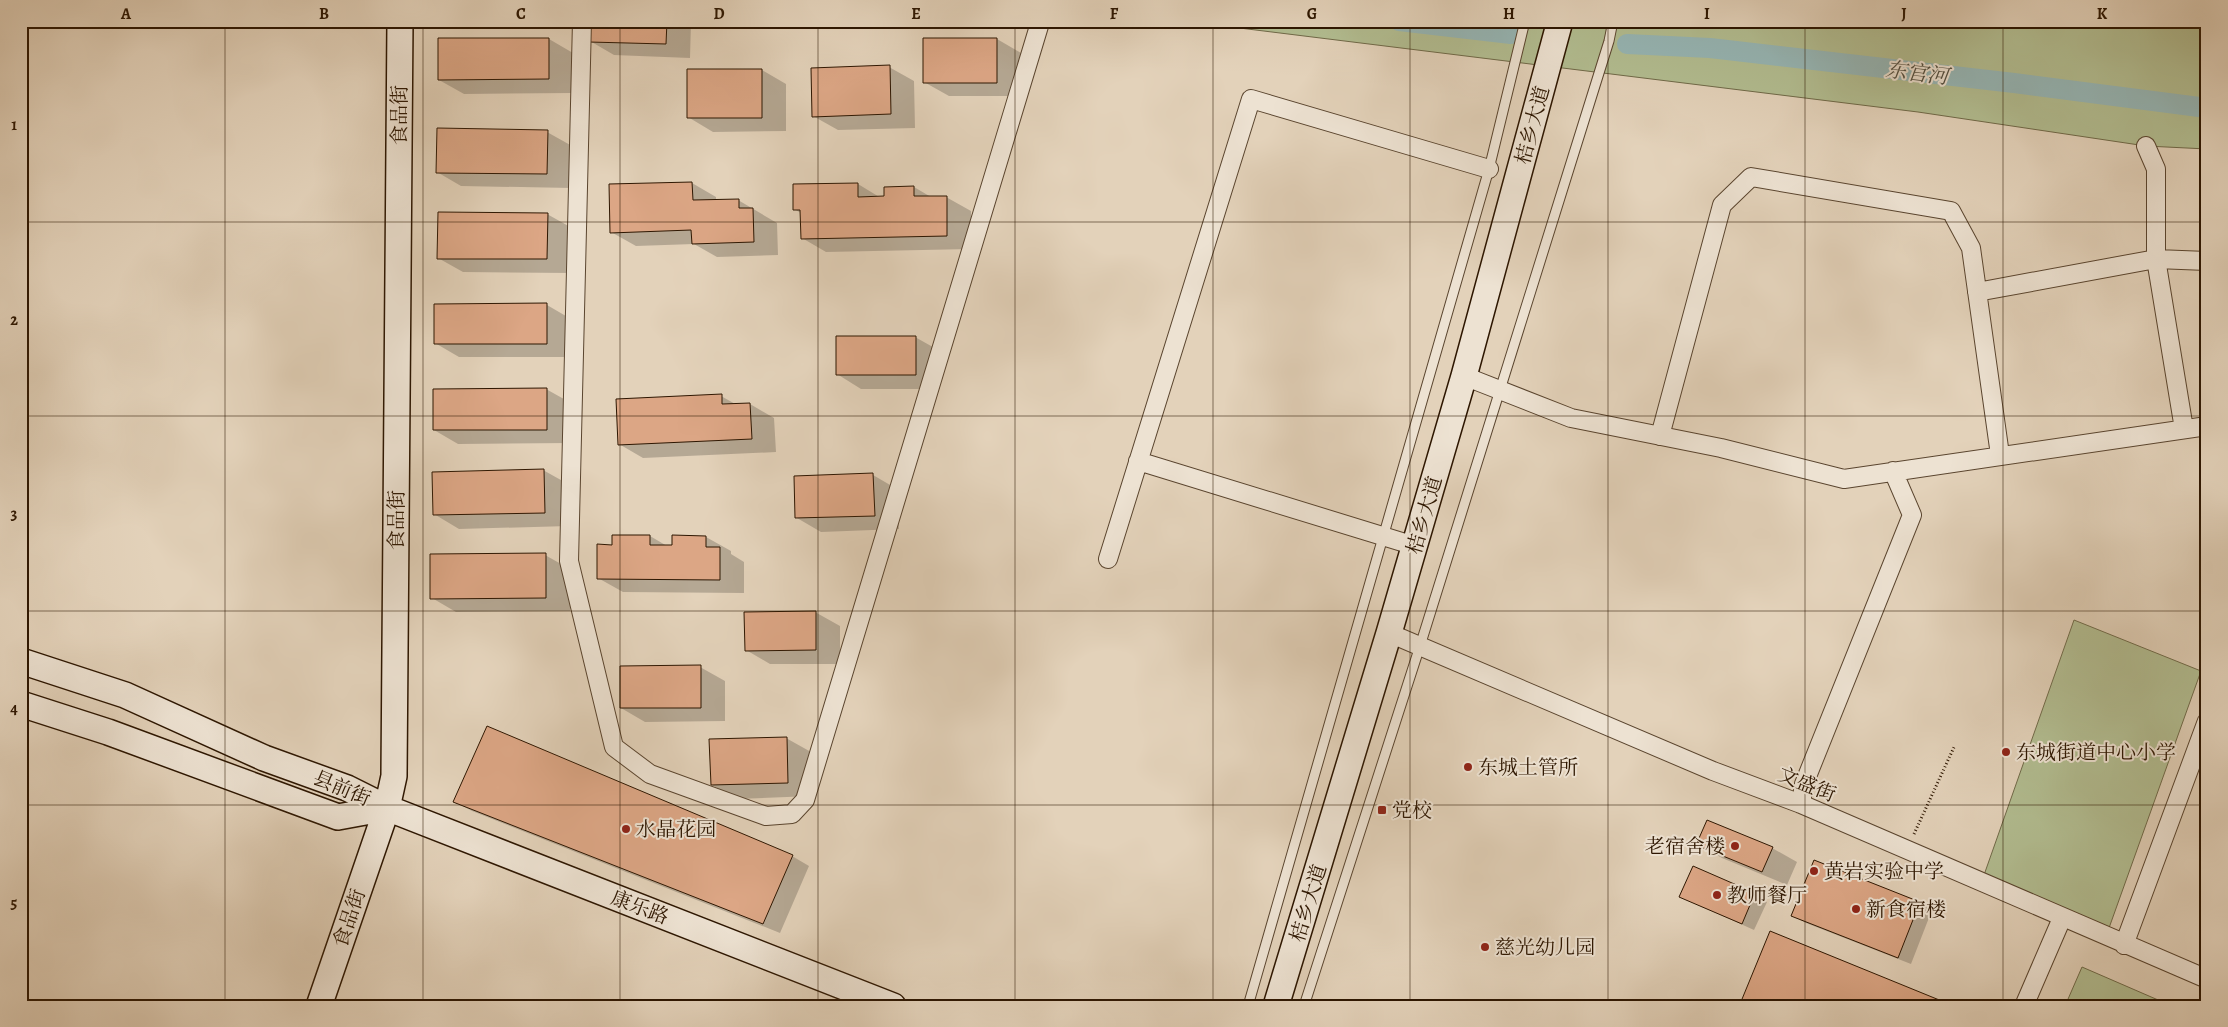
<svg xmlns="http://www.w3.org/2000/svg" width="2228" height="1027" font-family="Alegreya,'Noto Serif SC',serif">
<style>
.green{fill:#b2bd91;stroke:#706a49}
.shadow{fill:#0003}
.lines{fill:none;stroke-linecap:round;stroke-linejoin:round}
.canal{stroke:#96b6b5;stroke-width:20}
.building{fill:#dca685;stroke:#2d1601}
.lane-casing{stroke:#5a452f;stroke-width:11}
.street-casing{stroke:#5a452f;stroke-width:20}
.secondary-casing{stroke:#2d1601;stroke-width:28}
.path{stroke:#2d1601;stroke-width:3;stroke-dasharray:1 2.5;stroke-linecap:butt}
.lane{stroke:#ede2d2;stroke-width:9}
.street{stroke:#ede2d2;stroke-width:18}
.secondary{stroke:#ede2d2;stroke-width:25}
.grid{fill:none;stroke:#2d1601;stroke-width:1;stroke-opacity:0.55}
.poi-dot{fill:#8f2418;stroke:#ede2d2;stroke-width:2}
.labels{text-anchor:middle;stroke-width:4;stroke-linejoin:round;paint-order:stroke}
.street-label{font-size:20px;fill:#2d1601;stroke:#ede2d2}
.poi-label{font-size:20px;fill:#2d1601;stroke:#ede2d2;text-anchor:start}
.water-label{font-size:21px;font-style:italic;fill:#524e40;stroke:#ede2d2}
.neatline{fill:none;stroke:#2d1601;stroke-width:2}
.grid-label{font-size:16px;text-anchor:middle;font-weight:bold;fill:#2d1601}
</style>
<rect width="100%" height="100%" fill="#e3d2ba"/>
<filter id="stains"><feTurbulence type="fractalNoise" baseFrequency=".004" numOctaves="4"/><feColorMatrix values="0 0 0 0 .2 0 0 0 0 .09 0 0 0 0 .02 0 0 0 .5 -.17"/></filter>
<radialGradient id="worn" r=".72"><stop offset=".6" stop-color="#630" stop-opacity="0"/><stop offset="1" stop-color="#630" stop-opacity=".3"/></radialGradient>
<!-- green -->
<path class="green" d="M1183,21H2207V149L2146,146L1918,112Z
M2074,620L2201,671L2109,928L1984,875Z
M2082,967L2172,1006H2065Z"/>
<!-- shadow -->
<path class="shadow" d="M590,21H691L690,58L614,55L590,41Z
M549,39L573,53V93L464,94L439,80Z
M997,39L1021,53V96H949L924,82Z
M889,67L914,81L915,128L838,130L813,116Z
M762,70L786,84V131L713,132L688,117Z
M547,132L572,146L571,188L461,186L437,172Z
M692,183L716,197V201L738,200L777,223L778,255L717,257L694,244L636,246L611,232Z
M858,184L881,198L914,187L931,197H946L971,211V249L826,252L802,238L801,213L794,209Z
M547,214L572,228L571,273L463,272L438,258Z
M547,305L571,319V357H459L435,343Z
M915,337L940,351V389H861L837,374Z
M546,389L571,403V443L458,444L434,430Z
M721,396L737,405L750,404L774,418L776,452L643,458L619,444Z
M543,470L568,484L569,526L459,529L434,514Z
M873,475L897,489L899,529L821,532L797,518Z
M650,536L667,546H673V537H706L731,551V554L744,562V593L623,592L598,578L613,546Z
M545,555L570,569V611L456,612L432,598Z
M815,612L840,626V664H770L746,650Z
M700,667L725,681V721L645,722L621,708Z
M786,738L811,752L812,796L737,799L712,785Z
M455,802L792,856L809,866L780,933L472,811Z
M1698,844L1772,848L1797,862L1787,885L1722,858Z
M1814,862L1920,903L1932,910L1911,964L1806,923L1793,916Z
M1694,868L1767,902L1754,930L1681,897Z"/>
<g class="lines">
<!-- canal -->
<path class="canal" d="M1399,21L1511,34
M1627,44L1710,48L2014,83L2207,108"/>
</g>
<!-- building -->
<path class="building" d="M589,21H667L666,44L589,42Z
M438,38H549V79L438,80Z
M923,38H997V83H923Z
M890,65L891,114L812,117L811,68Z
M687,69H762V118H687Z
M437,128L548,130L547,174L436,173Z
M692,182L693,200L739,199V208H753L754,242L692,244L691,230L610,233L609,184Z
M858,183V197L884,196V187L914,186V196H947V236L801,239L800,210H793V184Z
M438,212L548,213L547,259H437Z
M547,303V344H434V304Z
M836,336H916V375H836Z
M547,388V430H433V389Z
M722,394V404L750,403L752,439L618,445L616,399Z
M544,469L545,513L433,515L432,472Z
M873,473L875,516L795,518L794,476Z
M612,535H650V545H672V535L706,536V547H720V580L597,579V544L612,545Z
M546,553V598L430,599V554Z
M816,611V650L745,651L744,612Z
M701,665V708H620V666Z
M487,726L793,855L763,924L453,802Z
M787,737L788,783L711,785L709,739Z
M1707,820L1773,847L1762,872L1696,845Z
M1814,860L1920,902L1898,958L1791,916Z
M1693,866L1755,893L1742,924L1679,897Z
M1770,931L1954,1006H1744L1740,1004Z"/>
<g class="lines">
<defs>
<path id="lane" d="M1248,1006L1489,169L1525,21
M1304,1006L1420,646L1609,41L1613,21"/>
<path id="street" d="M582,21L569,561L614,747L650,774L766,816L792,814L805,800L1039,26L1034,21
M2146,146L2156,169V259L2184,429
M1977,292L2156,259L2207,261
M1464,376L1571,418L1721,448L1844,479L2207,426
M1660,436L1722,205L1751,177L1951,211L1971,248L2000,455
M1138,461L1415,546
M1108,559L1251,99L1489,169
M1389,633L1713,771L1801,804L2207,979
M1801,804L1804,784L1912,515L1893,471
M2124,945L2207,721
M2024,1006L2062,918"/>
<path id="secondary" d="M21,661L125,695L264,758L347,788L387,808L893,1006
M21,704L108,732L338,817L387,808
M319,1006L387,808L394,776L400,21
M1276,1006L1389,633L1464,376L1560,21"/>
</defs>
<!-- lane casing -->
<use href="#lane" class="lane-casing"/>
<!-- street casing -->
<use href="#street" class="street-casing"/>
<!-- secondary casing -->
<use href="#secondary" class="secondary-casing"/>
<!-- path -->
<path class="path" d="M1914,834L1955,745"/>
<!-- lane -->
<use href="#lane" class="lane"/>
<!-- street -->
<use href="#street" class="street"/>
<!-- secondary -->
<use href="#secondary" class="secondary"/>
</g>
<!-- grid -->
<path class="grid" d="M225,21V1006M423,21V1006M620,21V1006M818,21V1006M1015,21V1006M1213,21V1006M1410,21V1006M1608,21V1006M1805,21V1006M2003,21V1006M21,222H2207M21,416H2207M21,611H2207M21,805H2207"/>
<!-- markers -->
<g class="poi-dot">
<circle cx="2006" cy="752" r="5"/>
<circle cx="1468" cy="767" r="5"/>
<rect x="1377" y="805" width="10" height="10" rx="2.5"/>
<circle cx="626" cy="829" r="5"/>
<circle cx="1735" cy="846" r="5"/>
<circle cx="1814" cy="871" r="5"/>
<circle cx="1717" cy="895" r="5"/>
<circle cx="1856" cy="909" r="5"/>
<circle cx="1485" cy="947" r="5"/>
</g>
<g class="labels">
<!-- street labels -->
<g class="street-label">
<text transform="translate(399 115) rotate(-90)" y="7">食品街</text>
<text transform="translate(1532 125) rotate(-75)" y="7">桔乡大道</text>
<text transform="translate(1424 515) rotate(-74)" y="7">桔乡大道</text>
<text transform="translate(396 520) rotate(-90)" y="7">食品街</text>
<text transform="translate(1807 784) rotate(22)" y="7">文盛街</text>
<text transform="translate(342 788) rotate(23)" y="7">县前街</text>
<text transform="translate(1308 903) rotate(-73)" y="7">桔乡大道</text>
<text transform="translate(640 907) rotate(21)" y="7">康乐路</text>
<text transform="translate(349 918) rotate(-71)" y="7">食品街</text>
</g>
<!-- poi labels -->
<g class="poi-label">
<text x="2016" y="759">东城街道中心小学</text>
<text x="1478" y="774">东城土管所</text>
<text x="1392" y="817">党校</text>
<text x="636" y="836">水晶花园</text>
<text x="1725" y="853" text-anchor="end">老宿舍楼</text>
<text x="1824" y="878">黄岩实验中学</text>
<text x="1727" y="902">教师餐厅</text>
<text x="1866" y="916">新食宿楼</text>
<text x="1495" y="954">慈光幼儿园</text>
</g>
<!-- water labels -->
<g class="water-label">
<text transform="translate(1917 73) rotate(7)" y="7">东官河</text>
</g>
</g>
<!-- margin -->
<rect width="2228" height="1027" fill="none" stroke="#e3d2ba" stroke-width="55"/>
<rect x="28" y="28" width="2172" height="972" class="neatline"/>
<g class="grid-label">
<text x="126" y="19">A</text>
<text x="324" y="19">B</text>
<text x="521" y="19">C</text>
<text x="719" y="19">D</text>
<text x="916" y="19">E</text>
<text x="1114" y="19">F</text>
<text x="1312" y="19">G</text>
<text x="1509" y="19">H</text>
<text x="1707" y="19">I</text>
<text x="1904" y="19">J</text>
<text x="2102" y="19">K</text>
<text x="14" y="130">1</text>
<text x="14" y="325">2</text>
<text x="14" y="519">3</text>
<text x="14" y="714">4</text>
<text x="14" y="908">5</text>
</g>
<rect width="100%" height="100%" filter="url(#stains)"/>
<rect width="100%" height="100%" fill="url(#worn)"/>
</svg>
